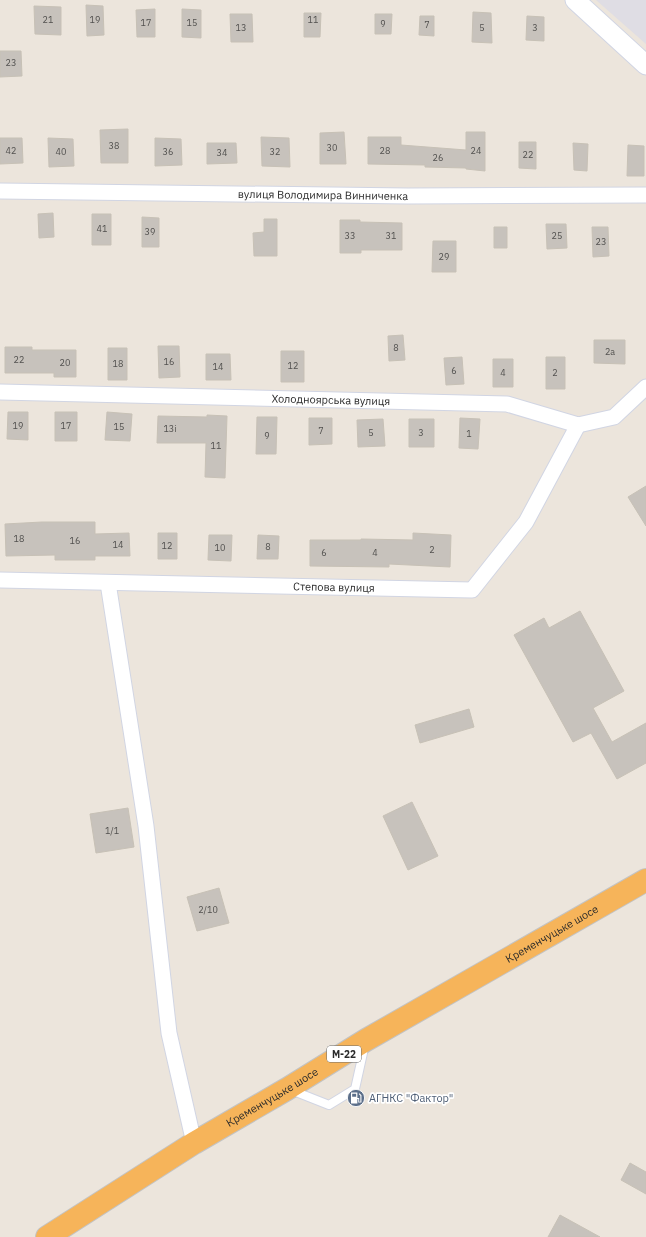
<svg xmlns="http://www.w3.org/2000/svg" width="646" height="1237" font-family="'IBM Plex Sans',sans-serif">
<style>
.industrial{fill:#dfdde4}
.building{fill:#c7c2bc;stroke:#c7c1b6}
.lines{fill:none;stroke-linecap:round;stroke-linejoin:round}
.service-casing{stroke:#d1d5e3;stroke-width:10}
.minor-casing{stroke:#d1d5e3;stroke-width:17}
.tertiary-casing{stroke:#d1d5e3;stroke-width:21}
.trunk-casing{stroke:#c3c3c3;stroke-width:24}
.service{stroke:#fff;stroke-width:8}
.minor{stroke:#fff;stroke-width:15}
.tertiary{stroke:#fff;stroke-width:19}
.trunk{stroke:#f6b45a;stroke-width:22}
.labels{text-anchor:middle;stroke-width:3.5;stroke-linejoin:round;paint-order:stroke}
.number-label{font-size:9px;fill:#51504e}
.shield{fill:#fff;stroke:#6a6a6a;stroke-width:1}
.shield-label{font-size:10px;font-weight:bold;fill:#2a2a2a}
.street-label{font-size:11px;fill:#2a2a2a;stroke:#fff}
.service-label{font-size:11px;fill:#4e5e75;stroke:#fff;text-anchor:start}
</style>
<rect width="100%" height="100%" fill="#ece5dc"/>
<!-- industrial -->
<path class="industrial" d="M596,0H646V44Z"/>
<!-- building -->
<path class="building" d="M86,5L103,6L104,35L87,36Z
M34,6L61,7V35L35,34Z
M155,9V37H137L136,10Z
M182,9L201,10V38L182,37Z
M473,12L491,13L492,43L472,42Z
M304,13H321L320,37H304Z
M230,14H252L253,42H231Z
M375,14H392L391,34H375Z
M420,16H434V36L419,35Z
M527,16L544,17V41L526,40Z
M0,51H21L22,76L0,77Z
M128,129V163H101L100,130Z
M344,132L346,164H320V133Z
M466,132H485V171L466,169V168L425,167V165L368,164V137H401V145L466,150Z
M261,137L289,138L290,167L262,166Z
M0,138H22L23,163L0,164Z
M48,138L73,139L74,166L49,167Z
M155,138L181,139L182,165L155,166Z
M519,142H536V169L519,168Z
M207,143H236L237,163L207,164Z
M573,143L588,144L587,171L574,170Z
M628,145L644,146V176H627Z
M53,213L54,237L39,238L38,214Z
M92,214H111V245H92Z
M142,217L159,218V247H142Z
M264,219H277V256H254L253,233L264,232Z
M340,220H360V222L402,223V250H361V253H340Z
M546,224H566L567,248L547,249Z
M494,227H507V248H494Z
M592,227H608L609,256L593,257Z
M433,241H456V272H432Z
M403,335L405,360L389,361L388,336Z
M594,340H625V364L594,363Z
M158,346H179L180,377L159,378Z
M5,347H32V350H76V377H54V373H5Z
M108,348H127V380H108Z
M281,351H304V382H281Z
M206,354H230L231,380H206Z
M462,357L464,384L446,385L444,358Z
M546,357H565V389H546Z
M493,359H513V387H493Z
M8,412H28V440L7,439Z
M55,412H77V441H55Z
M107,412L132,414L130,441L105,440Z
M207,415L227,416L225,478L205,477L206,443H157L158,416L207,417Z
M257,417H277L276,454H256Z
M309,418H332V444L309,445Z
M460,418L480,419L478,449L459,448Z
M383,419L385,446L358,447L357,420Z
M409,419H434V447H409Z
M646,486V526L628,497Z
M42,522H95V534L129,533L130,556H95V560H55V555L6,556L5,524Z
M158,533H177V559H158Z
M413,533L451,535L450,567L389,564V567L310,566V540H361V539L413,540Z
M209,535H232L231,561L208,560Z
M258,535L279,536L278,559H257Z
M580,611L624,691L593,708L612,742L646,723V763L617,779L591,733L573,742L514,635L544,618L549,628Z
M469,709L474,727L420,743L415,725Z
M412,802L438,856L408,870L383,816Z
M128,808L134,847L96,853L90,814Z
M219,888L229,923L197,931L187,897Z
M630,1163L646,1172V1194L621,1180Z
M560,1215L600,1237H548Z"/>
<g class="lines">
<defs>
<path id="service" d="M291,1090L329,1105L355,1089L365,1044"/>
<g id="minor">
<path id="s1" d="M0,191L408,196L646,195"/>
<path id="s2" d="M0,392L507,404L578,425L614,417L646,387"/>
<path id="s3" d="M0,580L472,590L526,522L578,425"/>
<path d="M108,583L146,826L169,1033L194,1143"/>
</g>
<path id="tertiary" d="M575,0L646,65"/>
<g id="trunk">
<path id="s4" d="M47,1237L194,1143L287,1089L366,1040L646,880"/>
</g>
</defs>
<!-- service casing -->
<use href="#service" class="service-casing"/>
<!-- minor casing -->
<use href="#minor" class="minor-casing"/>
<!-- tertiary casing -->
<use href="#tertiary" class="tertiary-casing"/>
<!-- trunk casing -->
<use href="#trunk" class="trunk-casing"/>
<!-- service -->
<use href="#service" class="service"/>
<!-- minor -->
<use href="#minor" class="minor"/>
<!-- tertiary -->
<use href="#tertiary" class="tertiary"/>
<!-- trunk -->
<use href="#trunk" class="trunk"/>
</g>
<!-- icons -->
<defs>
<symbol id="fuel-disc" viewBox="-11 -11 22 22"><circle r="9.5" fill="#5c6f8a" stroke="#fff"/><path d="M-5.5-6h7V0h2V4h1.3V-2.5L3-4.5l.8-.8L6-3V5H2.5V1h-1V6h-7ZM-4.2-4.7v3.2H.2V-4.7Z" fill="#fff"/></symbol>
</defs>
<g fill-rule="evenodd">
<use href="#fuel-disc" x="346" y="1088" width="20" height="20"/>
</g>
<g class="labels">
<!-- number labels -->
<g class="number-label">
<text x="48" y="23">21</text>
<text x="95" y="23">19</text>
<text x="313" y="23">11</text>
<text x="146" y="26">17</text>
<text x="192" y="26">15</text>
<text x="383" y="27">9</text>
<text x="427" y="28">7</text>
<text x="241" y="31">13</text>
<text x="482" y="31">5</text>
<text x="535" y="31">3</text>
<text x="11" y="66">23</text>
<text x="114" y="149">38</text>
<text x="332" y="151">30</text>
<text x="11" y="154">42</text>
<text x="385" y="154">28</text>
<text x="476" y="154">24</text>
<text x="61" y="155">40</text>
<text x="168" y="155">36</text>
<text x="275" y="155">32</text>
<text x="222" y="156">34</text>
<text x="528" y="158">22</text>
<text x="438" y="161">26</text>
<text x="102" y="232">41</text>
<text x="150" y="235">39</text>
<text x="350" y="239">33</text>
<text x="391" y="239">31</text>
<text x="557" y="239">25</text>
<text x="601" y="245">23</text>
<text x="444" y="260">29</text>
<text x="396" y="351">8</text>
<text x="610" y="355">2а</text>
<text x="19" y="363">22</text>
<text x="169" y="365">16</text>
<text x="65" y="366">20</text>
<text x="118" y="367">18</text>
<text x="293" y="369">12</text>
<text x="218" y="370">14</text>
<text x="454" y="374">6</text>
<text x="503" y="376">4</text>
<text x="555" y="376">2</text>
<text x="18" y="429">19</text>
<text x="66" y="429">17</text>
<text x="119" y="430">15</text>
<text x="170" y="432">13і</text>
<text x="321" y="434">7</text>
<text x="371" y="436">5</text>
<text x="421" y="436">3</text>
<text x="469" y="437">1</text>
<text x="267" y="439">9</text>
<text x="216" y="449">11</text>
<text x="19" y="542">18</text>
<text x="75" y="544">16</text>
<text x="118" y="548">14</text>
<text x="167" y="549">12</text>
<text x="268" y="550">8</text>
<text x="220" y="551">10</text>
<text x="432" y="553">2</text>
<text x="324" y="556">6</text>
<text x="375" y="556">4</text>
<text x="112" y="834">1/1</text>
<text x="208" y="913">2/10</text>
</g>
<!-- shield labels -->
<rect class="shield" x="327" y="1046" width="34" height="16" rx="3"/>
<g class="shield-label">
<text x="344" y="1058">М-22</text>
</g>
<!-- street labels -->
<g class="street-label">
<text dy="4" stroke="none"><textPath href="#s1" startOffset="323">вулиця Володимира Винниченка</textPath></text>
<text dy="4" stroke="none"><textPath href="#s2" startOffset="331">Холодноярська вулиця</textPath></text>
<text dy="4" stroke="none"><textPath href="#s3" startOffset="334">Степова вулиця</textPath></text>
<text dy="4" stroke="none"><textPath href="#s4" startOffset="589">Кременчуцьке шосе</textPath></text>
<text dy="4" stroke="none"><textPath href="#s4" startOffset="265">Кременчуцьке шосе</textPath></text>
</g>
<!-- service labels -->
<g class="service-label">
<text x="369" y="1102">АГНКС "Фактор"</text>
</g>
</g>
</svg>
